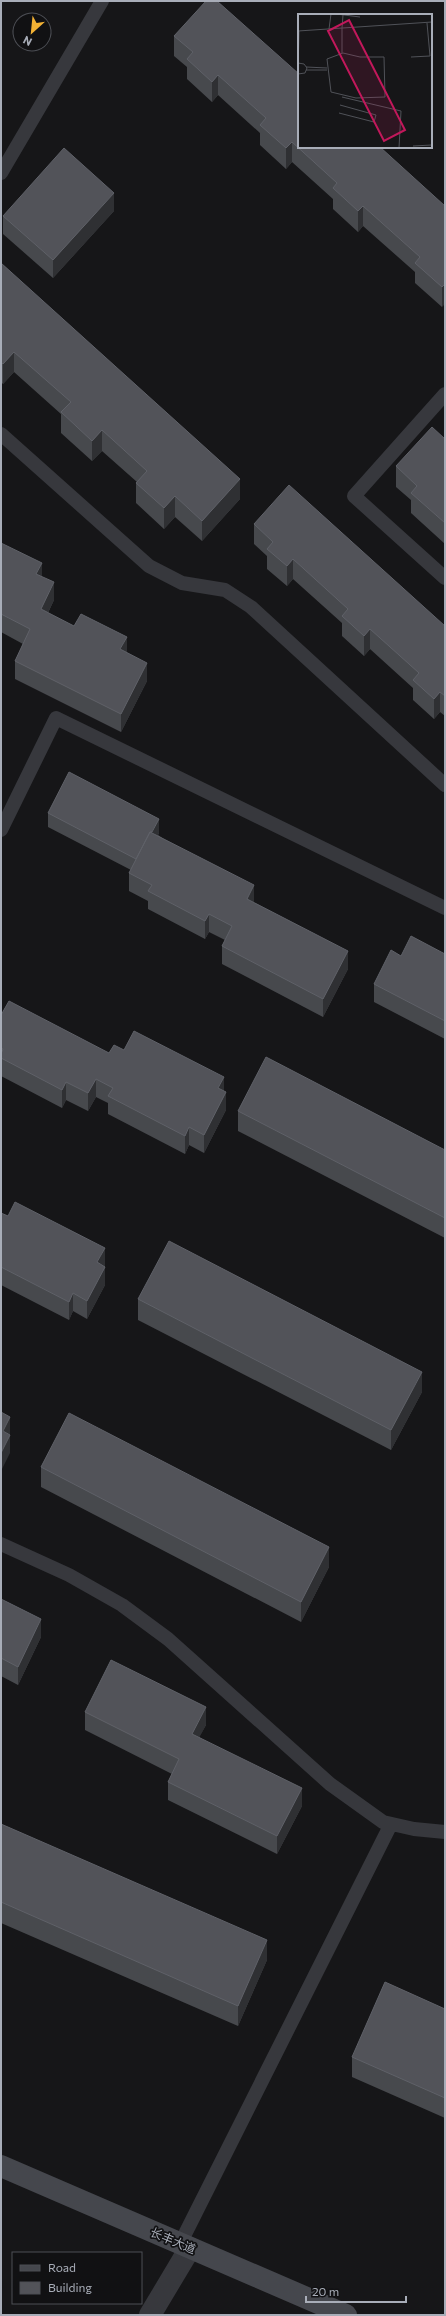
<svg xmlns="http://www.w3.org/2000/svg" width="446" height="2316" font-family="Commissioner,'Noto Sans SC',sans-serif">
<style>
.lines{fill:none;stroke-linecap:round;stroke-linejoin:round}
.lane{stroke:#37383d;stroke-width:14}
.street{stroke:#37383d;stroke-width:22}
.secondary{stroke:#45474d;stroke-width:22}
.wall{fill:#47494d}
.shaded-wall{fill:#2f3033}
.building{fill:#525359;stroke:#5f6168}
.labels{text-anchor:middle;stroke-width:3.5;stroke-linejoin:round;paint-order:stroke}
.street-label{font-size:12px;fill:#a8adb8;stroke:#111113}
.inset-road{fill:none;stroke:#505258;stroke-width:1}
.view{fill:#c2185b;fill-opacity:0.15;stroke:#c2185b;stroke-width:2}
.inset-edge{fill:none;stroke:#a8adb8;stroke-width:2}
</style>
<rect width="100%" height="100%" fill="#161618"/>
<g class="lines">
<!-- lane -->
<path class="lane" d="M1,173L102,1
M445,394L354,496L445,578
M1,434L149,566L182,583L225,590L251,607L445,785
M1,830L56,718L445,908
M1,1544L69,1575L122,1605L168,1639L330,1784L383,1822L414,1829L445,1832
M180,2244L391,1824"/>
<!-- street -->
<path class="street" d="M150,2315L190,2248"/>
<!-- secondary -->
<path class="secondary" d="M1,2166L346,2315"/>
</g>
<!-- wall -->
<path class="wall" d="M174,36L445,206L442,307L415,283V272L363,226L358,232L333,209V199L292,162L286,169L260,145V133L218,95L212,102L187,79V67L174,56Z
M114,211L53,278L3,234V216Z
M1,263L240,499L202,541L175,517L164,529L136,503V483L137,482L102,451L92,461L61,433V414L14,372L3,384L1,382Z
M445,439V544L411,513V500L396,487V466Z
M254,524L445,626V716L440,712L434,719L413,700V688L370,649L364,656L342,636V623L293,579L287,586L267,569V556L254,544Z
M1,543L42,577L54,600L48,613L127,653L147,681L121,732L15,679V661L23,644L1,632Z
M48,813L159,833L158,835L348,969L323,1017L222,964V946L225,940L209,932L205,939L148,909V901L129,891V873L131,870L48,827Z
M445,954V1039L374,1002V984L401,956Z
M1,1015L109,1053L124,1050L224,1091L226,1110L204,1153L189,1145L185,1154L108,1114V1103L96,1097L88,1111L66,1100L62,1108L1,1076Z
M238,1111L445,1150V1238L238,1131Z
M1,1213L105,1266V1285L87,1319L73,1311L69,1320L1,1285Z
M138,1299L422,1392L391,1450L138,1320Z
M41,1467L329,1567L301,1622L41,1487Z
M1,1599L41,1637L18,1685L1,1676Z
M85,1712L206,1725L199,1737L302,1806L277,1854L168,1800V1782L172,1774L85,1730Z
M1,1824L267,1960L238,2026L1,1923Z
M445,2009V2118L352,2077V2057Z"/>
<!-- shaded-wall -->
<path class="shaded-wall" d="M218,75V95L212,102V82Z
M292,142V162L286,169V148Z
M114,193V211L53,278V260Z
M363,206V226L358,232V211Z
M445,284V304L442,307V287Z
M14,352V372L3,384V364Z
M102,430V451L92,461V441Z
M240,479V499L202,541V521Z
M175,496V517L164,529V508Z
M293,559V579L287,586V566Z
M42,563V581L36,574Z
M54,582V600L41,627V609Z
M370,629V649L364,656V636Z
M127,637V655L120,649Z
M147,663V681L121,732V714Z
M440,692V712L434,719V699Z
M159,819V833L138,874V860Z
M254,885V903L247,899Z
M209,914V932L205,939V921Z
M348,951V969L323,1017V999Z
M224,1077V1095L218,1088Z
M96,1079V1097L88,1111V1093Z
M66,1082V1100L62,1108V1090Z
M226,1092V1110L204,1153V1135Z
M189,1127V1145L185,1154V1136Z
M105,1248V1266L97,1280V1262Z
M105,1267V1285L87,1319V1301Z
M73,1293V1311L69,1320V1302Z
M422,1372V1392L391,1450V1430Z
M10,1417V1435L3,1431Z
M10,1435V1453L1,1471V1453Z
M329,1547V1567L301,1622V1602Z
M41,1619V1637L18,1685V1667Z
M206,1707V1725L192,1751V1734Z
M302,1788V1806L277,1854V1836Z
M267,1940V1960L238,2026V2006Z"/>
<!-- building -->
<path class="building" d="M206,1H217L299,74V147H380L445,206V284L442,287L415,263L420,257L363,206L358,211L333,188L337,183L292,142L286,148L260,125L266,118L218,75L212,82L187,59L193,52L174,36Z
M64,148L114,193L53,260L3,216Z
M1,263L240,479L202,521L175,496L164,508L136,483L147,471L102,430L92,441L61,412L71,402L14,352L3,364L1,362Z
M432,427L445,439V523L411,493L417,486L396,466Z
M289,485L445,626V696L440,692L434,699L413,680L419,673L370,629L364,636L342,616L348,609L293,559L287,566L267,549L273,542L254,524Z
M1,543L42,563L36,574L54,582L41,609L74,626L81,614L127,637L120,649L147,663L121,714L15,661L30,629L1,614Z
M69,772L159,819L152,832H150L136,859L48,813Z
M150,832L254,885L247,899L348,951L323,999L222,946L232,926L209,914L205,921L148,891L152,885L129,873Z
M411,936L445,954V1021L374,984L391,950L401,956Z
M9,1001L109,1053L114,1045L124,1050L134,1031L224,1077L218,1088L226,1092L204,1135L189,1127L185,1136L108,1096L113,1088L96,1079L88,1093L66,1082L62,1090L1,1058V1054L3,1049L1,1048V1015Z
M266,1057L445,1150V1218L238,1111Z
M15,1202L105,1248L97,1262L105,1267L87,1301L73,1293L69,1302L1,1267V1213L8,1216Z
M169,1241L422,1372L391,1430L138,1299Z
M1,1412L10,1417L3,1431L10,1435L1,1453Z
M69,1413L329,1547L301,1602L41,1467Z
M1,1599L41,1619L18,1667L1,1658Z
M111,1660L206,1707L192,1734L302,1788L277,1836L168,1782L179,1759L85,1712Z
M1,1824L267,1940L238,2006L1,1902Z
M385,1982L445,2009V2098L352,2057Z"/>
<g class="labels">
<!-- street labels -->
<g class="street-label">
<text transform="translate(173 2241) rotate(23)" y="4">长丰大道</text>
</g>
</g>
<!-- overview -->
<g transform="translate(298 14)">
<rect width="134" height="134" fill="#161618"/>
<path class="inset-road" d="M38,0L62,3M44,14V39M44,14L45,1M31,15L33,0M0,17L134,8M45,39L62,43H86L87,83L58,84L33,78L29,45ZM113,43L132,42L129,9M8,53L29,54M8,56H29M0,58L1,17M0,60L7,59L9,54L6,50L0,49M44,83L103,97L101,134M41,99L76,108L78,101L42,91M115,132L134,131"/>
<path class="view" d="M51,6L107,116L86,127L30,17Z"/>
<rect width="134" height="134" class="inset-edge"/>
</g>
<!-- border -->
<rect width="446" height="2316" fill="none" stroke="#a8adb8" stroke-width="4"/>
<!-- legend -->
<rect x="12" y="2252" width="130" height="52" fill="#111113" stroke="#4d4f55"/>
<rect x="20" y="2265" width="20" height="6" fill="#45474d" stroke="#4d4f55"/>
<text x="48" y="2272" font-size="12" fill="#a8adb8">Road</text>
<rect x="20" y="2282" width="20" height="12" fill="#525359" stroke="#4d4f55"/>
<text x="48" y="2292" font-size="12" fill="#a8adb8">Building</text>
<!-- north arrow -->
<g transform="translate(32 32) rotate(207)"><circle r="19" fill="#111113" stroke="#4d4f55"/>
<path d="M0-3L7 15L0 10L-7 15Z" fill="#f2b134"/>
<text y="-6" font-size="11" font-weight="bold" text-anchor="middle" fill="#a8adb8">N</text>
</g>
<!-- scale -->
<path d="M306 2296v6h100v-6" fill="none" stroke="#a8adb8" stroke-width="2"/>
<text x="312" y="2296" font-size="12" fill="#a8adb8" stroke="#111113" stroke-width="3" paint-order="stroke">20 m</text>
</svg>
